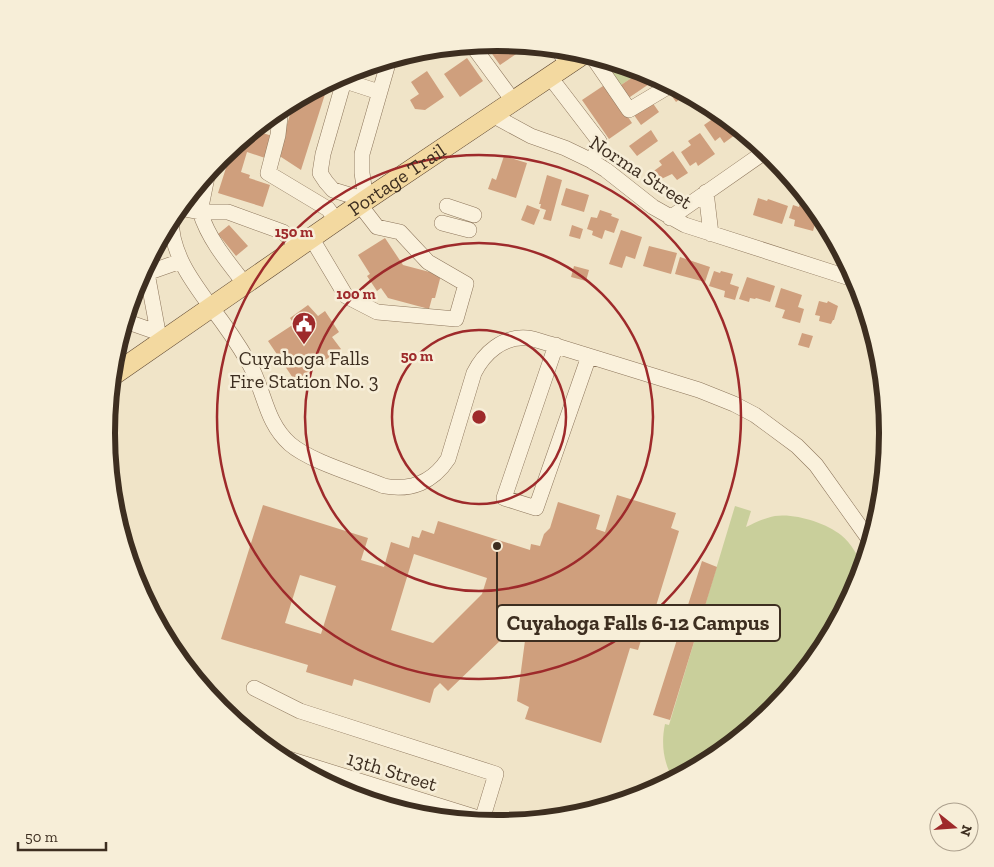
<svg xmlns="http://www.w3.org/2000/svg" width="994" height="867" font-family="'Zilla Slab',serif">
<style>
.green{fill:#c9cf9b}
.building{fill:#cf9f7d;fill-rule:evenodd}
.lines{fill:none;stroke-linecap:round;stroke-linejoin:round}
.minor-casing{stroke:#8d765c;stroke-width:16}
.major-casing{stroke:#5b4430;stroke-width:21}
.minor{stroke:#faf1dc;stroke-width:15}
.major{stroke:#f3d9a0;stroke-width:20}
.ring{fill:none;stroke:#9e2a2b;stroke-width:2.5}
.labels{text-anchor:middle;stroke-width:5;stroke-linejoin:round;paint-order:stroke}
.street-label{font-size:20px;fill:#3d2e20;stroke:#f7eed8}
.poi-label{font-size:20px;fill:#3d2e20;stroke:#f7eed8}
.rim{fill:none;stroke:#3d2e20;stroke-width:6}
.centre{fill:#9e2a2b;stroke:#f7eed8;stroke-width:2.5}
.ring-label{font-size:15px;text-anchor:middle;font-weight:bold;fill:#9e2a2b;stroke:#f7eed8;stroke-width:5;stroke-linejoin:round;paint-order:stroke}
.leader{fill:none;stroke:#3d2e20;stroke-width:2}
.callout-dot{fill:#3d2e20;stroke:#f7eed8;stroke-width:2}
.callout{fill:#f7eed8;stroke:#3d2e20;stroke-width:2}
.callout-label{font-size:21px;text-anchor:middle;font-weight:bold;fill:#3d2e20}
</style>
<rect width="100%" height="100%" fill="#f0e4c8"/>
<!-- green -->
<path class="green" d="M610,61L642,71L618,87L603,66Z
M735,506L751,511L746,527C755,523 764,518 775,516C795,513 826,523 841,535C852,544 858,556 863,568L858,583L822,651L773,710L714,759L674,780C663,763 661,743 665,724L669,725Z"/>
<!-- building -->
<path class="building" d="M497,42L527,46H528L500,65L485,44Z
M467,58L483,81L460,97L444,74Z
M427,71L444,97L425,110L415,109L410,100L419,94L411,82Z
M642,71L651,75L655,80L627,99L618,87Z
M606,84L632,123L609,139L582,100Z
M675,87L687,94L676,102L669,92Z
M317,88L326,91L301,170L278,155L294,101Z
M652,102L659,112L641,125L634,115Z
M714,118L718,123L723,119L725,121L727,119L739,132L724,143L720,137L715,141L704,125Z
M254,130L275,137L268,159L247,152L241,172L250,175L249,178L270,185L263,207L218,193L233,146Z
M651,130L658,141L637,156L629,146Z
M700,133L715,154L698,166L696,162L690,166L681,152L691,145L688,141Z
M673,151L688,173L677,180L672,174L657,181L651,173L662,165L659,161Z
M504,156L527,163L516,198L488,189L492,178L496,180Z
M547,175L562,180L551,221L543,219L546,210L540,208L541,204H539Z
M566,188L589,195L584,212L561,205Z
M758,198L767,201L768,199L788,206L782,224L753,215Z
M800,203L811,206L809,214L817,217L813,231L794,226L795,220L789,218L793,205L799,207Z
M527,205L540,210L534,225L521,220Z
M600,210L612,214L611,216L619,219L614,233L605,230L602,239L592,235L593,231L587,229L591,217L597,218Z
M229,225L248,246L236,256L218,234Z
M572,225L583,229L580,239L569,236Z
M827,225L833,236L835,240L823,236Z
M621,230L642,237L635,259L626,256L622,268L609,264Z
M385,238L403,265L441,275L435,298H432L429,309L388,298L381,288L377,291L367,276L370,274L358,255Z
M649,246L677,253L671,274L643,266Z
M680,257L710,267L705,282L675,274Z
M574,266L589,270L586,281L571,277Z
M714,271L720,273L721,271L733,274L730,284L739,287L735,300L724,297L725,291L709,286Z
M747,277L775,286L770,302L756,298L755,299L750,298L749,302L739,299Z
M137,281H140L133,304L130,303Z
M781,288L802,295L798,307L804,309L800,323L782,318L785,310L775,307Z
M819,301L827,303L828,301L838,306L834,320H833L831,324L819,321L820,316L815,315Z
M308,305L318,316L325,311L339,332L332,337L341,349L295,381L268,341L294,324L290,318Z
M802,333L813,336L809,348L798,345Z
M617,495L676,513L671,528L679,531L656,606H643L638,622L646,624L638,650L630,648L601,743L525,719L529,707L517,701L526,633L501,626L496,631L505,636L448,691L440,683L434,689L430,703L354,679L352,686L306,672L308,665L221,639L263,505L368,538L361,560L384,567L391,542L409,548L412,536L419,538L422,530L434,534L438,521L530,550L531,544L540,546L544,534L550,528L558,502L600,515L596,529L605,532ZM414,554L487,578L482,594L433,643L391,630ZM300,575L336,586L321,634L285,623Z
M702,561L717,567L670,720L653,715Z"/>
<g class="lines">
<defs>
<path id="minor" d="M472,45L514,102
M557,48L568,65
M592,56L629,110L671,85
M550,77L599,141L593,162
M336,78L379,92
M344,81L323,154L320,173L326,182L333,190L366,200L362,173V154L389,60
M281,108L278,135L268,173L328,209L337,221
M494,116L531,136L565,148L590,160L606,170L653,207L685,225L856,280
M208,172L200,212H228L283,232L300,247
M706,192L711,234
M447,206L474,215
M179,208L200,212C209,240 227,261 245,284
M171,218C171,253 191,280 211,307C225,325 238,344 249,363C265,391 265,422 290,444C311,462 358,475 384,486C411,491 433,482 448,459L474,373C484,353 503,336 527,338C535,339 543,342 550,344L699,390L734,404L755,415L797,446L816,465L871,542
M670,218L766,151
M442,223L469,230
M312,239L346,296L377,312L456,319L466,284L428,262L400,232L377,227L360,205
M125,321L165,335
M158,332L147,273L181,261
M556,345L504,498L536,508L589,356
M254,688L300,711L496,774L482,820
M276,755L497,824"/>
<g id="major">
<path id="s1" d="M112,376L366,200L585,53"/>
</g>
</defs>
<!-- minor casing -->
<use href="#minor" class="minor-casing"/>
<!-- major casing -->
<use href="#major" class="major-casing"/>
<!-- minor -->
<use href="#minor" class="minor"/>
<!-- major -->
<use href="#major" class="major"/>
</g>
<!-- distance rings -->
<g class="ring">
<circle cx="479" cy="417" r="87"/>
<circle cx="479" cy="417" r="174"/>
<circle cx="479" cy="417" r="262"/>
</g>
<!-- icons -->
<defs>
<symbol id="civic-pin" viewBox="-11 -11 22 30"><path d="M0 17L-7.5 6A9.5 9.5 0 1 1 7.5 6Z" fill="#9e2a2b" stroke="#f7eed8"/><path d="M-.6-6.5H3V-4.5H.6V-3L4-1V1h2V6H-6V1h2V-1L-.6-3ZM-1.2 2.5V6h2.4V2.5Z" fill="#fff"/></symbol>
</defs>
<g fill-rule="evenodd">
<use href="#civic-pin" x="290" y="310" width="28" height="38"/>
</g>
<g class="labels">
<!-- street labels -->
<g class="street-label">
<text transform="translate(641 172) rotate(33)" y="7">Norma Street</text>
<text dy="7" stroke="none"><textPath href="#s1" startOffset="346">Portage Trail</textPath></text>
<text transform="translate(392 771) rotate(17)" y="7">13th Street</text>
</g>
<!-- poi labels -->
<g class="poi-label">
<text x="304" y="365">Cuyahoga Falls<tspan x="304" dy="23">Fire Station No. 3</tspan></text>
</g>
</g>
<!-- crop -->
<path d="M0 0H994V867H0ZM115 433a382 382 0 1 1 764 0a382 382 0 1 1-764 0Z" fill="#f7eed8" fill-rule="evenodd"/>
<path class="rim" d="M115 433a382 382 0 1 1 764 0a382 382 0 1 1-764 0Z"/>
<circle cx="479" cy="417" r="8" class="centre"/>
<g class="ring-label">
<text x="294" y="237">150 m</text>
<text x="356" y="299">100 m</text>
<text x="417" y="361">50 m</text>
</g>
<!-- callouts -->
<path class="leader" d="M497 546L497 623"/>
<circle class="callout-dot" cx="497" cy="546" r="5"/>
<rect class="callout" x="497" y="605" width="283" height="36" rx="5"/>
<g class="callout-label">
<text x="638" y="630">Cuyahoga Falls 6-12 Campus</text>
</g>
<!-- north arrow -->
<g transform="translate(954 827) rotate(107)"><circle r="24" fill="#f7eed8" stroke="#ada18e"/>
<path d="M0-4L9 19L0 12L-9 19Z" fill="#9e2a2b"/>
<text y="-8" font-size="14" font-weight="bold" text-anchor="middle" fill="#3d2e20">N</text>
</g>
<!-- scale -->
<path d="M18 842v8h88v-8" fill="none" stroke="#3d2e20" stroke-width="2.5"/>
<text x="25" y="842" font-size="15" fill="#3d2e20" stroke="#f7eed8" stroke-width="4" paint-order="stroke">50 m</text>
</svg>
